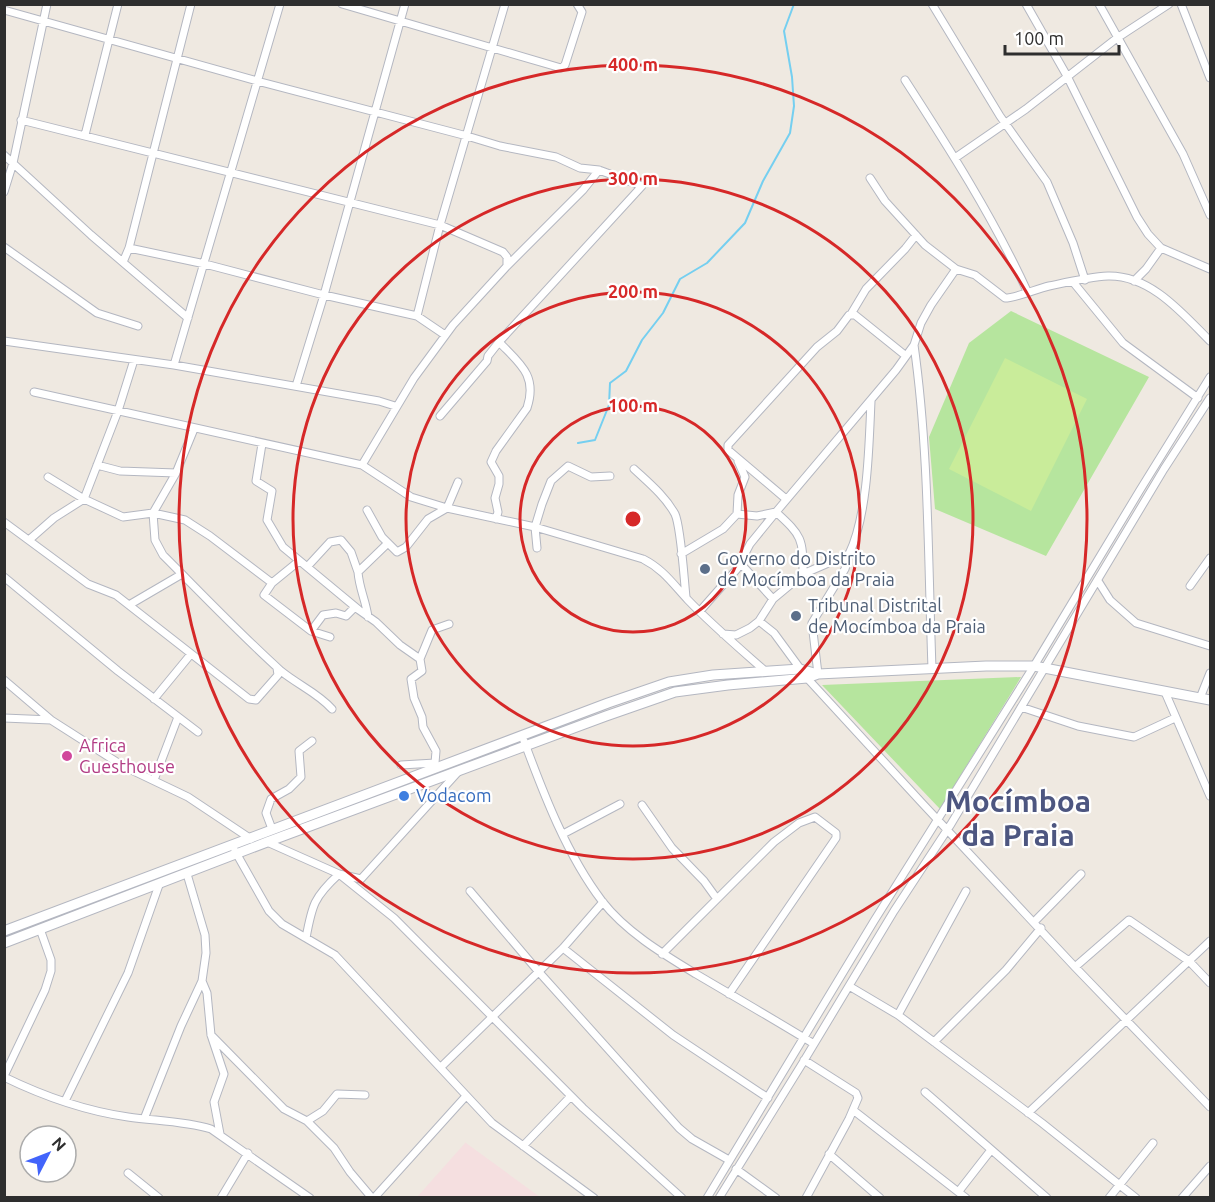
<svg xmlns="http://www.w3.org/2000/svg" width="1215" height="1202" font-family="Ubuntu,sans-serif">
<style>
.medical{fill:#f5dfe0}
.green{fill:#b6e59e}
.pitch{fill:#c9ec9a}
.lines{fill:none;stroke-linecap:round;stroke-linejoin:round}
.stream{stroke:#75cff0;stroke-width:2}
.minor-casing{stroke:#b4b7c1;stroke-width:9}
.tertiary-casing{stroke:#b4b7c1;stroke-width:11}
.minor{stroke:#fff;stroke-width:7}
.tertiary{stroke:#fff;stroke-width:9}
.ring{fill:none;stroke:#d62828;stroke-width:3}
.service-dot{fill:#5c6f8a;stroke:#fff;stroke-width:2}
.hotel-dot{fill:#d1479c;stroke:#fff;stroke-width:2}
.shop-dot{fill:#3f7fe0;stroke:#fff;stroke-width:2}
.labels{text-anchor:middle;stroke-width:4.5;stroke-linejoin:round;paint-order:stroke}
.service-label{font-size:18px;fill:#4e5e75;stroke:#fff;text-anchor:start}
.hotel-label{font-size:18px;fill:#b23c85;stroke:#fff;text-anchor:start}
.shop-label{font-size:18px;fill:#366cbe;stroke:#fff;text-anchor:start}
.town-label{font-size:30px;font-weight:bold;fill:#4d5680;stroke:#fff}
.centre{fill:#d62828;stroke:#fff;stroke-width:3}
.ring-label{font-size:18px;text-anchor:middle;font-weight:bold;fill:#d62828;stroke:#fff;stroke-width:4.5;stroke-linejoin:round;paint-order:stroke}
</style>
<rect width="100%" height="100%" fill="#efe9e1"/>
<!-- medical -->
<path class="medical" d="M466,1142V1143L540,1197H417Z"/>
<!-- green -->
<path class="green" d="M1011,311L1149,377L1046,556L935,509L929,437L969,343Z
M1021,677L940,809L822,685Z"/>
<!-- pitch -->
<path class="pitch" d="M1005,358L1087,399L1031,511L949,469Z"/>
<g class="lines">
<!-- stream -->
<path class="stream" d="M578,443L595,440L609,405L610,383L626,371L642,340L663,313L680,279L707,263L745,223L763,181L790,133L794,106L792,77L784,31L794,4"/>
<defs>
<path id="minor" d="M342,4L561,68L565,65L582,12L577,4
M932,4L1000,116L1047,182L1073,243L1085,280
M1026,4L1067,76L1137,217L1148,234L1161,248L1210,269
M1099,4L1183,154L1210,215
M1181,4L1210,78
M4,10L257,81L467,136L500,146L556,157L580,168L599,170
M905,80C949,148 993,217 1027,291
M21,120L440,225L503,252L507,257V266L453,325L414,378L362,465L34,392
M85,135L118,4
M4,155L91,235L188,318
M955,158L1026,109L1117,38L1169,4
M870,178L885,201L925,245L956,269L975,275L1005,298C1016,298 1036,289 1049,286C1068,282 1089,277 1108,276C1151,275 1183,314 1210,341
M4,192L13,163L47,4
M4,247L97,313L138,326
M129,248L205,264L324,295L417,316L445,335
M123,262L129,248L191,4
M1134,281L1146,269L1161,248
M1073,282L1123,343L1198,398
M851,314L866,289L905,249L916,235
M417,316L440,225L505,4
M4,341L174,365L379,401L395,406
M914,345C929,451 928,561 932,668
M174,365L280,4
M296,386L324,295L405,4
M440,416L487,361L488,356L499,342L642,186L599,170L583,190L507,266
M194,429L176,473L153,513L185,520L210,536L272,583L264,595L311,631L330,637
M262,444L256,481L272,491L267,520L283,547L359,610L376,622L400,645L420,659
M728,450V445L817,347L837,331L849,315H855L906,356
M728,450L786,499
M97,465L120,471L176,473
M362,465L411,497L447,508L535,527L643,559C663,569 673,584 688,600C712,625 738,647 764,670
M634,469C649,483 665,496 675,514C681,527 684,579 686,597
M48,477L84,499L118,411L134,360
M367,510L382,537L388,543
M737,514L738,495L745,477L738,461
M496,519L498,512L495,498L499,484V476L491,462L496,451L527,408C538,375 519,363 499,342
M4,522L88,584L116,595L249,699L256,700L278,675L277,668
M29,540L54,518L84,499L123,517L153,513L155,540L163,555C202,594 240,634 281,671C298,685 318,693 332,709
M537,548L535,527L542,504L551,481L568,466L591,477L610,476
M681,554L723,529L737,514L757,516L776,512C802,536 803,538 803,574
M740,563L773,599
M307,567L330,542L341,540L351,552L358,572
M4,577L118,671L198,732
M1098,581L1110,600L1136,623L1210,646
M272,583L299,561
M1190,586L1210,558
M129,605L182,574
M700,611L737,569L750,544L776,512L896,370L914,345L921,323L931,305L956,269
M368,617C366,601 359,588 358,572L388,543L397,552L406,547L428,519L447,508L458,482
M759,621L774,633L807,678L922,803L1075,967L1210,1107
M311,631L323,615L336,613L346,616L355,607
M723,634L736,635L750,628L759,621L773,599L803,574L849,554C868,515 869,445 871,401
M818,674L812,623L845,569L849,554
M4,680L51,720L123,766L188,797L251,839
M1165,692L1210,796
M1200,698L1210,673
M154,699L191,654
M1021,707L1078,726L1134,737L1175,718
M4,718L51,720
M524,741C544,795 567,855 602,901C626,932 663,954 696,974C735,997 775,1020 814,1044
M401,765L435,763L436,751L423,727L422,717L414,698L411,679L422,671L420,659L432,630L449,624
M154,780L178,717
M642,805L672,848L704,881L717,899
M272,829L266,813L271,799L289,789L301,777L299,751L312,741
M563,834L620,804
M267,842L339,874L394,918L583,1108L682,1198
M235,851L269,911L282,924L335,955L492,1123L594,1198
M470,891L538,971L679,1128L692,1139L729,1160
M1034,922L1081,874
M306,938C312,905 314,897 339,874L361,879L458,772
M563,948L673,1035L768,1098
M662,954L774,842L799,823L815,817L836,833V838L729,994
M1075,967L1129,920L1189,961L1210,983
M202,981L207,993L211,1035L224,1074L214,1102L220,1134
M849,986L898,1015L1042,1123L1136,1198
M898,1015L966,891
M211,1035L284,1109L307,1121L334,1148L350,1172L372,1198
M934,1042L1006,970L1041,928
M804,1060L856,1093L858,1098L849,1119L806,1198
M441,1067L563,948L603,902
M4,1076L45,990L51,971V960L40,929
M4,1077C43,1096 86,1111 128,1117C156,1121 184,1121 211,1129L310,1198
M925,1092L1047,1198
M65,1101L128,973L159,885
M853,1110L966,1198
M1028,1113L1210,941
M144,1119L181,1026L202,981L206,953L205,935L187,874
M307,1121L323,1111L337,1094L365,1095
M523,1146L571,1096
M829,1154L880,1198
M736,1169L776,1198
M128,1173L159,1198
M959,1191L991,1150
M221,1198L248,1153
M374,1198L466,1096
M707,1198L874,921L1034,666L1140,490L1210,377
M719,1198L802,1064L894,911L951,824L1164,469L1210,398
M1109,1198L1153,1143
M1182,1198L1210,1166"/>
<path id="tertiary" d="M4,931L608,703L669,682L713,675L800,669L818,674L986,666H1034L1210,700
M4,943L267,842L606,716L675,692L728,685L807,678L818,674"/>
</defs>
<!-- minor casing -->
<use href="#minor" class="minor-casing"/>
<!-- tertiary casing -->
<use href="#tertiary" class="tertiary-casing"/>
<!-- minor -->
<use href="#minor" class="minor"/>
<!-- tertiary -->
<use href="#tertiary" class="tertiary"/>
</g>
<!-- distance rings -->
<g class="ring">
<circle cx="633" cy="519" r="113"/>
<circle cx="633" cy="519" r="227"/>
<circle cx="633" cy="519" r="340"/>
<circle cx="633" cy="519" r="454"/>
</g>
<!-- markers -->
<g class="service-dot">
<circle cx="705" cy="569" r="6"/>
<circle cx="796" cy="616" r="6"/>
</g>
<circle class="hotel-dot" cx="67" cy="756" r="6"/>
<circle class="shop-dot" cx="404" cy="796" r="6"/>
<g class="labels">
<!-- service labels -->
<g class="service-label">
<text x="717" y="565">Governo do Distrito<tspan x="717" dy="21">de Mocímboa da Praia</tspan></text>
<text x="808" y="612">Tribunal Distrital<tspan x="808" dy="21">de Mocímboa da Praia</tspan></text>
</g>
<!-- hotel labels -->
<g class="hotel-label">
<text x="79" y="752">Africa<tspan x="79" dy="21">Guesthouse</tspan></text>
</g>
<!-- shop labels -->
<g class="shop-label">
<text x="416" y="802">Vodacom</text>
</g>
<!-- town labels -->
<g class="town-label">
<text x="1018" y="812">Mocímboa<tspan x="1018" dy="34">da Praia</tspan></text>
</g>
</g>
<circle cx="633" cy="519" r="9" class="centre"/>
<g class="ring-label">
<text x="633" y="71">400 m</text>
<text x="633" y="185">300 m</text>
<text x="633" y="298">200 m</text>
<text x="633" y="412">100 m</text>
</g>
<!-- border -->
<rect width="1215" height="1202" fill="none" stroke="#2e2e2e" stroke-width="12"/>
<!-- north arrow -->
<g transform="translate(48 1154) rotate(48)"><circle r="28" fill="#ffffff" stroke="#ababab" stroke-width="1.5"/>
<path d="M0-4.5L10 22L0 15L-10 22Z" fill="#4264fb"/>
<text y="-9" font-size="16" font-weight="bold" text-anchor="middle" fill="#2e2e2e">N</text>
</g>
<!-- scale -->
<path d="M1005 45v9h114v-9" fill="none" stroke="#2e2e2e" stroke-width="3"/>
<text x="1014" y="45" font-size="18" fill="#2e2e2e" stroke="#ffffff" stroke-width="4.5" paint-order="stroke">100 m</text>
</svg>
